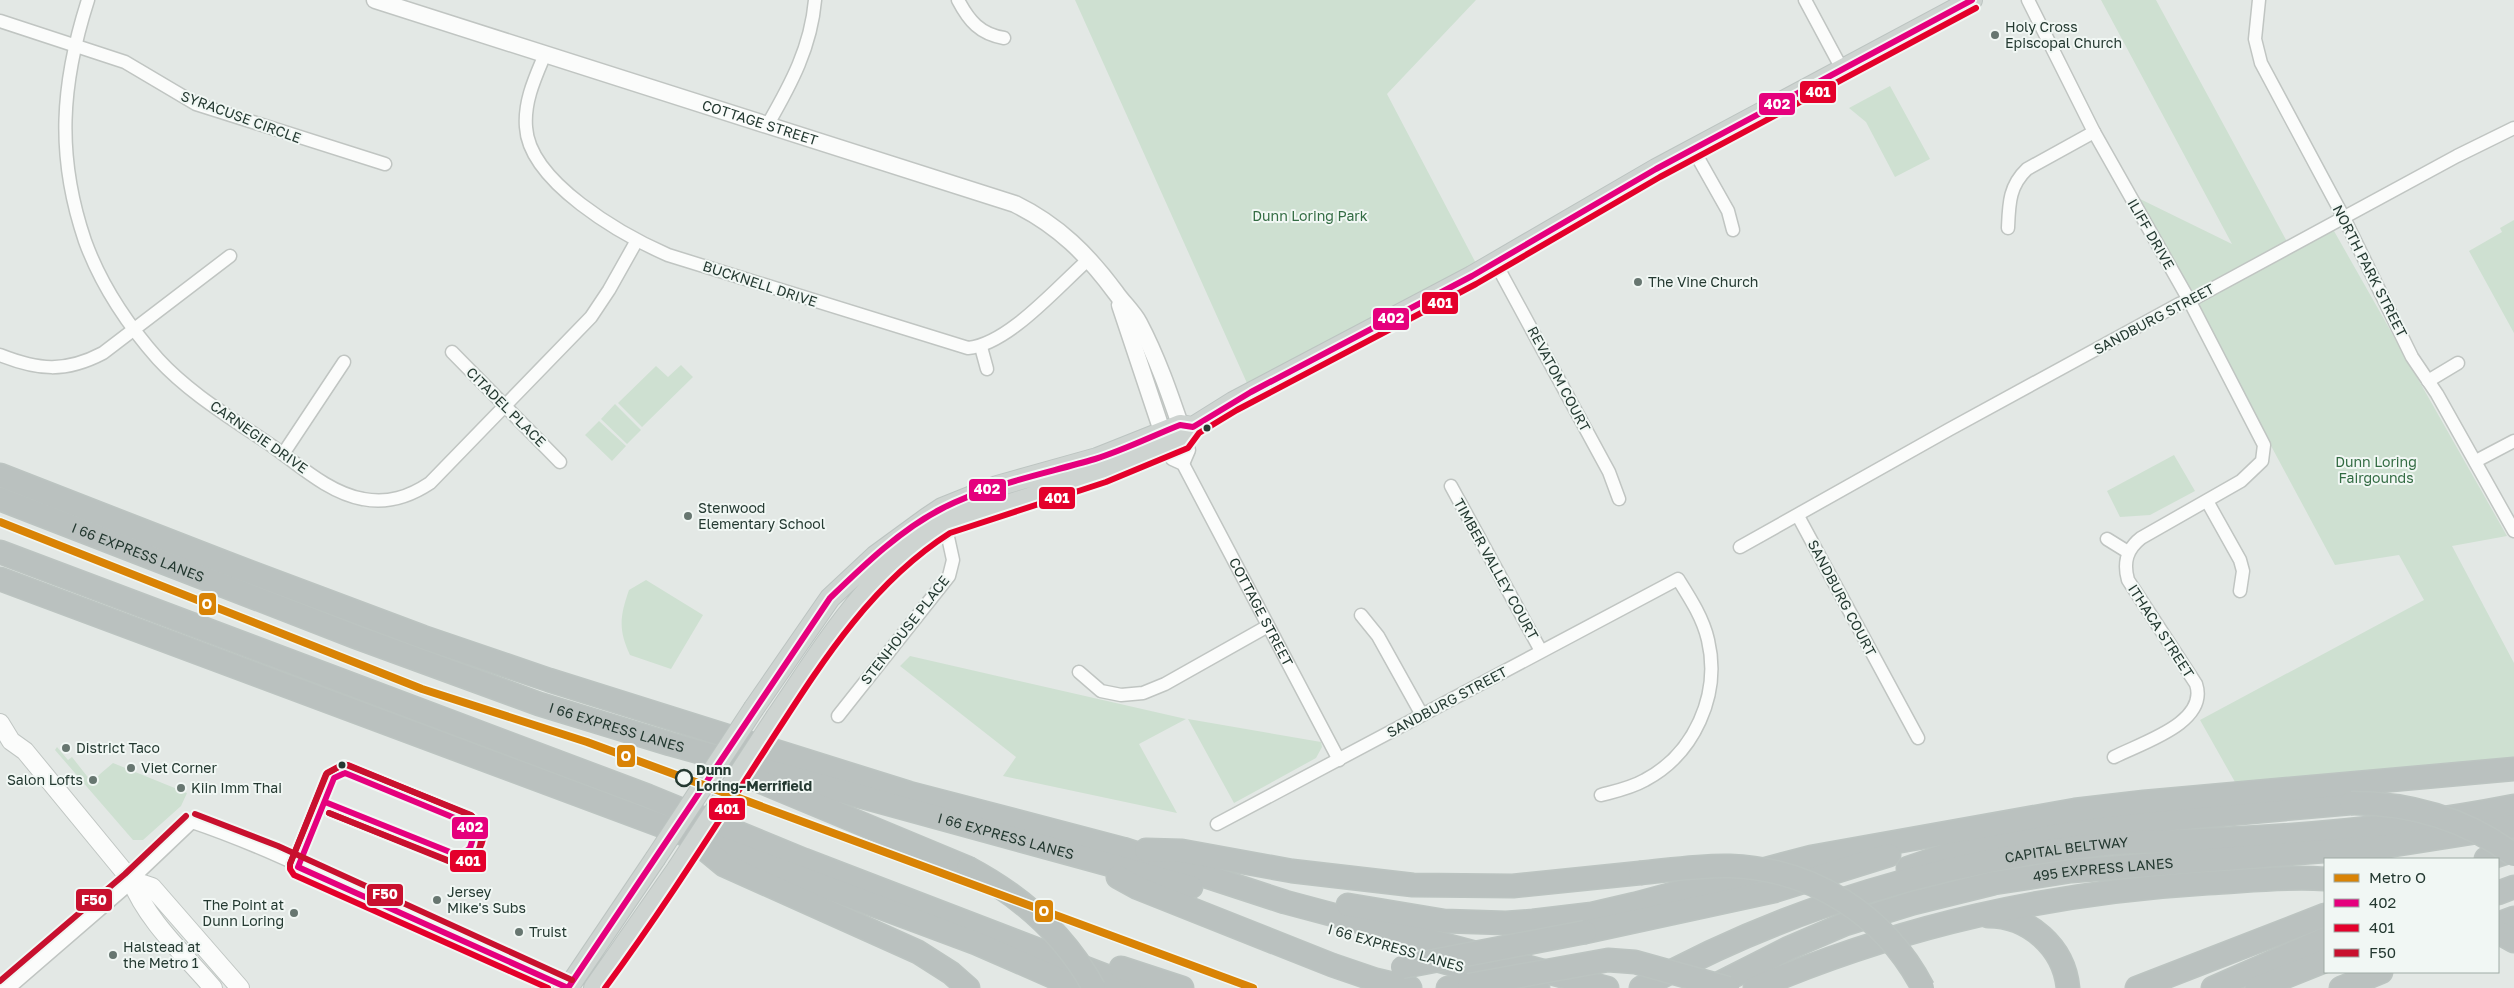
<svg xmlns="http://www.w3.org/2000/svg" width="2514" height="988" font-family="'Golos Text',sans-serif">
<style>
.green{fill:#cee0d1}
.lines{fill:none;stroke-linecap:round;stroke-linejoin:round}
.minor-casing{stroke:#c0c5c2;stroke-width:15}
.tertiary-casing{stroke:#c0c5c2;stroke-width:19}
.secondary-casing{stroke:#c0c6c3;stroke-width:20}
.primary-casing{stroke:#bcc4c1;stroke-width:22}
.motorway-casing{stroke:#bcc4c1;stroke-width:25}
.minor{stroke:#fbfcfb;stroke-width:12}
.tertiary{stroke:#fbfcfb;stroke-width:16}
.secondary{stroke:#fbfcfb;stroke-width:18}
.primary{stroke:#ced4d1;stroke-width:20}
.motorway{stroke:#bac1bf;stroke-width:22}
.primary-bridge-casing{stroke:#bcc4c1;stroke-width:22;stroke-linecap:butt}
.motorway-bridge-casing{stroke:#bcc4c1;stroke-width:25;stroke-linecap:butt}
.primary-bridge{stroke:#ced4d1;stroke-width:20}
.motorway-bridge{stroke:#bac1bf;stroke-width:22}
.bus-1-casing{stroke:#f1f7f4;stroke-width:10}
.bus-2-casing{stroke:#f1f7f4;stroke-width:10}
.bus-3-casing{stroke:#f1f7f4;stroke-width:10}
.bus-1{stroke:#e5007d;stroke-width:6}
.bus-2{stroke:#e4002b;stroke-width:6}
.bus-3{stroke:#c8102e;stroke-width:6}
.metro-1-casing{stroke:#f1f7f4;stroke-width:11}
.metro-1{stroke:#d98305;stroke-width:8}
.poi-dot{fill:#677670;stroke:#f1f7f4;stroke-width:2}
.bus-dot{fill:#243931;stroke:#f1f7f4;stroke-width:2}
.stop-dot{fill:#f1f7f4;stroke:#243931;stroke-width:2.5}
.labels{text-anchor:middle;stroke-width:4;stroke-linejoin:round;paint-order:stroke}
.poi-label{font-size:14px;fill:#243931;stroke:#f1f7f4;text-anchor:start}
.street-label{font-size:14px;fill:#243931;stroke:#f1f7f4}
.park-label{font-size:14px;fill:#326b42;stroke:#f1f7f4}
.stop-label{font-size:14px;font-weight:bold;fill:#243931;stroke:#f1f7f4;text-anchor:start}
.line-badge{stroke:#f1f7f4;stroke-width:2}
.badge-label{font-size:14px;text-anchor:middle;font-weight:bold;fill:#fff}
</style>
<rect width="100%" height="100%" fill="#e3e8e5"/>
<!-- green -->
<path class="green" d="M1075,0H1476L1387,94L1480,271L1251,392Z
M2101,0H2156L2291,249L2334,231L2507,536L2452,546L2514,663V767L2235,782L2200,720L2424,600L2399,555L2335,565L2138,198L2232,244Z
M1890,86L1930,159L1895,177L1866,122L1849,108Z
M2514,220V333L2469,251L2502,232L2500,228Z
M681,365L693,377L642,427L618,403L656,366L668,377Z
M615,404L641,430L627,444L601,419Z
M599,421L626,446L612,461L585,435Z
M2174,455L2195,491L2150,515L2120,517L2107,491Z
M646,580L703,615L671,669L630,655C618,629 620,616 629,590Z
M910,656L1186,719L1139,744L1177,813L1003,776L1016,757L900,666Z
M1188,719L1321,742L1322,747L1316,758L1234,803Z
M57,747L68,760L72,757L90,780H95L100,774L113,763L187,793L181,806L143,840H133L55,750Z"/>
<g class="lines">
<defs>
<g id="minor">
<path d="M88,0C61,84 56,156 85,241C101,285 127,324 158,359C190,394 233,419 272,446C299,465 329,493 363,499C388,504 409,497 430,483L591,317L609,290L636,242"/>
<path d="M958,0C969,21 980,34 1004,38"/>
<path d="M1805,0L1842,69"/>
<path d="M2028,0L2094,132L2189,300L2264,445L2262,461L2241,481L2141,538C2127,549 2123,562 2128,580L2196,684C2209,723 2141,743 2114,757"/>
<path d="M2259,0L2255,39L2261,63L2344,218L2412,357L2437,394L2514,531"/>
<path d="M0,21L125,62L196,104L385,164"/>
<path d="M545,54C535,78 524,101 526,127C529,182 622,235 668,255L968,348C1009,344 1058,286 1089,259"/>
<path d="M768,124C791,84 811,47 815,0"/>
<path d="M1693,149L1728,211L1733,230"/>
<path d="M2008,228C2009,204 2009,186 2027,169L2094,132"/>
<path d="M1495,262L1609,472L1619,499"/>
<path d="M981,347L987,369"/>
<path d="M452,352L560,462"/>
<path d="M0,355C38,370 65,373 103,353L230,256"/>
<path d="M2428,381L2458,363"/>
<path id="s1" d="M1168,448L1172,459L1183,464L1339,760"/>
<path d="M283,454L344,362"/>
<path d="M2476,461L2514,441"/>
<path d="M1183,464L1189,450L1185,440"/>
<path d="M1451,486L1541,651"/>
<path d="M2207,501L2240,560L2243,571L2240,591"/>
<path d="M1798,516L1918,738"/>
<path d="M2107,539L2128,552"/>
<path d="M1740,547L1950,429L2179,304L2197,297L2457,156L2514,128"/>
<path d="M1361,615L1378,636L1422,715"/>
<path d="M1079,672L1101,691L1121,695L1143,693L1165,684L1268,626"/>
<path d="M838,716L949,576L953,560L944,519"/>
<path d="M1217,824L1678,579C1690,598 1703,618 1708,640C1721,695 1694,754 1645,780C1631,788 1616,791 1601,795"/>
<path d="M131,880L192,822C266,847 337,883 408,916C461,940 516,961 568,988"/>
</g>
<g id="tertiary">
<path id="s2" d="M375,0L1015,204C1058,225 1088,255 1116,293C1123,303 1133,312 1139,323C1158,359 1171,398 1184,436"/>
<path d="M1120,305L1166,443"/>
<path d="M6,988L131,880"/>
</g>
<path id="secondary" d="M0,723L11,741L25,751L131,880C147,921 185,955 213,988
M131,880L152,887L240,988"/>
<path id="primary" d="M754,708L830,598L875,556L927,518L942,508L997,486L1097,458L1180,425L1193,427
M776,717C824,647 869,568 946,525L1103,474L1185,440L1193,427L1233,402L1472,276L1656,169L1972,0
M568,988L655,859
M594,988L677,869"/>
<g id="motorway">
<path d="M0,475L226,563L423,637L549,680L909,793L1123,849L1285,902L1607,988"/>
<path id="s3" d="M0,499L356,637L539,704L670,744L1191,887"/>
<path d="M0,552L648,796L804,860L1137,988"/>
<path d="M0,579L976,943L1079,988"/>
<path d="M759,781L968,868"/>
<path d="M701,846L724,865L918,952L951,973L968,988"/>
<path d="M1146,850L1182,851L1292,871L1413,885L1513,886L1640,873"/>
<path d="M2486,859L2514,850"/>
<path d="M1908,868L1967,848L2060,829L2351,803"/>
<path d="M1118,877L1138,888L1332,965L1376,980L1410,988"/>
<path d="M2498,893L2514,887"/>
<path d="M1348,905L1444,921L1506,923L1533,921L1592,914L1635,904L1811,857L2075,810L2144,802L2514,769"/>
<path d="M1988,916C2029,916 2064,947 2068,988"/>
<path d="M2498,924L2514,918"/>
<path d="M1585,932L1774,891L1889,855"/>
<path d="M2498,932L2514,941"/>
<path d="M1433,959L1538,988"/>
<path d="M1121,968L1182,988"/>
<path d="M1448,988L1469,985"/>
<path id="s4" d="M1641,988C1783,908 1951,858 2113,843C2144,841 2174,842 2204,840C2307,836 2412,826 2514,806"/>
<path id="s5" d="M1710,988L1789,948L1845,924L1913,903L1994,883L2071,871L2388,846L2514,826"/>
<path d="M1755,988C1904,925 2047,893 2208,883C2247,881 2286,876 2325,879"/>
<path d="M2137,988L2325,915"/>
<path d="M2213,988L2325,939"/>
<path d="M2257,988L2325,961"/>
<path d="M2341,988L2381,972"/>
</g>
</defs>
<!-- minor casing -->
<use href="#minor" class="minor-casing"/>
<!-- tertiary casing -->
<use href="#tertiary" class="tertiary-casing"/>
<!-- secondary casing -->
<use href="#secondary" class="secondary-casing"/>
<!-- primary casing -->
<use href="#primary" class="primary-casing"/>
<!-- motorway casing -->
<use href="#motorway" class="motorway-casing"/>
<!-- minor -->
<use href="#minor" class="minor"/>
<!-- tertiary -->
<use href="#tertiary" class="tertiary"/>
<!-- secondary -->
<use href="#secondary" class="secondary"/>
<!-- primary -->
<use href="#primary" class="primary"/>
<!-- motorway -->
<use href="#motorway" class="motorway"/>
<defs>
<path id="primary-bridge" d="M655,859L754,708
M677,869L776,717"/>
<path id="motorway-bridge" d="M2351,803C2411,803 2466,819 2514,855
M968,868C1021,896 1065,935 1094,988
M1640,873C1670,870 1700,865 1730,866C1813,869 1885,915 1923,988
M1402,967L1585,932
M1469,985L1608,960L1635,962L1728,988"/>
</defs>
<!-- primary-bridge casing -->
<use href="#primary-bridge" class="primary-bridge-casing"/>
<!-- motorway-bridge casing -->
<use href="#motorway-bridge" class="motorway-bridge-casing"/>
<!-- primary-bridge -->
<use href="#primary-bridge" class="primary-bridge"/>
<!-- motorway-bridge -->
<use href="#motorway-bridge" class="motorway-bridge"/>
<defs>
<path id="bus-1" d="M325,802L460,856L470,848L474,835L467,823L345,773L334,778L298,867L568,988
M568,988L830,598C863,566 901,529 943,508C990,484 1044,474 1095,459C1124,450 1152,436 1180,425L1193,427L1251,392L1472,276L1656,169L1972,0"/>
<path id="bus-2" d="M329,813L460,865C472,862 484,847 483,834C482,828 476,821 472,816L348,765H342L327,773L290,864V869L294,875L548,988
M605,988C662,911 713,830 765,750C817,670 868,585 950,533L1106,482L1188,448L1199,433L1237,410L1476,284L1660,177L1976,8"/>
<path id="bus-3" d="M195,814L278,846L572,980
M290,864L326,774L344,764L471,815C488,830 483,863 458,865L329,813
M0,981L125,874L186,816"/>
</defs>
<!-- bus-1 casing -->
<use href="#bus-1" class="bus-1-casing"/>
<!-- bus-2 casing -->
<use href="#bus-2" class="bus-2-casing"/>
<!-- bus-3 casing -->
<use href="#bus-3" class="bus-3-casing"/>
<!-- bus-1 -->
<use href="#bus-1" class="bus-1"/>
<!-- bus-2 -->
<use href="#bus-2" class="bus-2"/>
<!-- bus-3 -->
<use href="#bus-3" class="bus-3"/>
<defs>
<path id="metro-1" d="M0,522L422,689L587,742L1253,988"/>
</defs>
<!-- metro-1 casing -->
<use href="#metro-1" class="metro-1-casing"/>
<!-- metro-1 -->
<use href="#metro-1" class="metro-1"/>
</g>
<!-- markers -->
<g class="poi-dot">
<circle cx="1995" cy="35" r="5"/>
<circle cx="1638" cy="282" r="5"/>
<circle cx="688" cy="516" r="5"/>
<circle cx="66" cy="748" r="5"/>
<circle cx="131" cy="768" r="5"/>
<circle cx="93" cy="780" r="5"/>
<circle cx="181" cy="788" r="5"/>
<circle cx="437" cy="900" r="5"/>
<circle cx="294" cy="913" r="5"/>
<circle cx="519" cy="932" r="5"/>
<circle cx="113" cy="955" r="5"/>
</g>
<g class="bus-dot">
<circle cx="1207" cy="428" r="4.5"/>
<circle cx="342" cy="765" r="4.5"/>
</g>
<circle class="stop-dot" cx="684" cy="778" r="8"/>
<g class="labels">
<!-- poi labels -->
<g class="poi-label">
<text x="2005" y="32">Holy Cross<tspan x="2005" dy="16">Episcopal Church</tspan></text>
<text x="1648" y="287">The Vine Church</text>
<text x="698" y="513">Stenwood<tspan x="698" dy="16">Elementary School</tspan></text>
<text x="76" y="753">District Taco</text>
<text x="141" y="773">Viet Corner</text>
<text x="83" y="785" text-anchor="end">Salon Lofts</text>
<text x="191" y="793">Kiin Imm Thai</text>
<text x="447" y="897">Jersey<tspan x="447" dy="16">Mike's Subs</tspan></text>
<text x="284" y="910" text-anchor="end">The Point at<tspan x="284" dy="16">Dunn Loring</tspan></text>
<text x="529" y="937">Truist</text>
<text x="123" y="952">Halstead at<tspan x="123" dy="16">the Metro 1</tspan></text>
</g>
<!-- street labels -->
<g class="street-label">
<text transform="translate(241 117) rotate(20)" y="5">SYRACUSE CIRCLE</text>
<text dy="5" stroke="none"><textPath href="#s2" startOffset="404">COTTAGE STREET</textPath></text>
<text transform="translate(2151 234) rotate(60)" y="5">ILIFF DRIVE</text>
<text transform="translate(2370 271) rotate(63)" y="5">NORTH PARK STREET</text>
<text transform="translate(760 284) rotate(18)" y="5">BUCKNELL DRIVE</text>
<text transform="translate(2154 319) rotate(-28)" y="5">SANDBURG STREET</text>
<text transform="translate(1559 379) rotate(62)" y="5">REVATOM COURT</text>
<text transform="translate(506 407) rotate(45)" y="5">CITADEL PLACE</text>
<text transform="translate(259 437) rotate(35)" y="5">CARNEGIE DRIVE</text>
<text dy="5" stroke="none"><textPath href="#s3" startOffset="148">I 66 EXPRESS LANES</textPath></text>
<text transform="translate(1496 569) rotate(61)" y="5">TIMBER VALLEY COURT</text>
<text transform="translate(1842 598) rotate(62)" y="5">SANDBURG COURT</text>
<text dy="5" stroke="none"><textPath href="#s1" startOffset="191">COTTAGE STREET</textPath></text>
<text transform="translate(905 630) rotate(-52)" y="5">STENHOUSE PLACE</text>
<text transform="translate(2161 631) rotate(57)" y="5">ITHACA STREET</text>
<text transform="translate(1447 702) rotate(-28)" y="5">SANDBURG STREET</text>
<text dy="5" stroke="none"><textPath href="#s3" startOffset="658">I 66 EXPRESS LANES</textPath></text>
<text dy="5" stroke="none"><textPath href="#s3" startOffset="1062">I 66 EXPRESS LANES</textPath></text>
<text dy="5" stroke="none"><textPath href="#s4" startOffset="450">CAPITAL BELTWAY</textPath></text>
<text dy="5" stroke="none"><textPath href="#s5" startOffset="414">495 EXPRESS LANES</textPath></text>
<text transform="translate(1396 948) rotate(16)" y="5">I 66 EXPRESS LANES</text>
</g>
<!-- park labels -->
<g class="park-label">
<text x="1310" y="221">Dunn Loring Park</text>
<text x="2376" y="467">Dunn Loring<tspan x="2376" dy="16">Fairgounds</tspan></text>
</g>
<!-- stop labels -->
<g class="stop-label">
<text x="696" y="775">Dunn<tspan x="696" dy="16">Loring–Merrifield</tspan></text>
</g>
</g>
<g class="line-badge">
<rect x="1799" y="80" width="38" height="24" rx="5" fill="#e4002b"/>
<rect x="1758" y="92" width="38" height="24" rx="5" fill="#e5007d"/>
<rect x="1421" y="291" width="38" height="24" rx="5" fill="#e4002b"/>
<rect x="1372" y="307" width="38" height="24" rx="5" fill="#e5007d"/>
<rect x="968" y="478" width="39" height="24" rx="5" fill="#e5007d"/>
<rect x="1038" y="486" width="38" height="24" rx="5" fill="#e4002b"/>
<rect x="198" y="592" width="19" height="24" rx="5" fill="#d98305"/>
<rect x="616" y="744" width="20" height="24" rx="5" fill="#d98305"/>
<rect x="708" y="797" width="38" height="24" rx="5" fill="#e4002b"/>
<rect x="451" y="816" width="38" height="24" rx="5" fill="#e5007d"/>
<rect x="449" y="849" width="38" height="24" rx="5" fill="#e4002b"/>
<rect x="366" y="883" width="38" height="24" rx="5" fill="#c8102e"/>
<rect x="75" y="888" width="38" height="24" rx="5" fill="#c8102e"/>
<rect x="1034" y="899" width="20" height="24" rx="5" fill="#d98305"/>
</g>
<g class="badge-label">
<text x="1818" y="97">401</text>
<text x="1777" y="109">402</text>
<text x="1440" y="308">401</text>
<text x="1391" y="323">402</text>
<text x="987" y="494">402</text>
<text x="1057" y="503">401</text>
<text x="207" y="609">O</text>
<text x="626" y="761">O</text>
<text x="727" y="814">401</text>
<text x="470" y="832">402</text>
<text x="468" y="866">401</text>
<text x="385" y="899">F50</text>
<text x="94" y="905">F50</text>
<text x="1044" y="916">O</text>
</g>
<!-- legend -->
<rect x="2324" y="858" width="175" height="115" fill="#f1f7f4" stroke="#9faba6"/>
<rect x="2334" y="874" width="25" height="8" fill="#d98305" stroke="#9faba6"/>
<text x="2369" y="883" font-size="15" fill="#243931">Metro O</text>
<rect x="2334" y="899" width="25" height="8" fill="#e5007d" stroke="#9faba6"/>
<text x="2369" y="908" font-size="15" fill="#243931">402</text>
<rect x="2334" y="924" width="25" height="8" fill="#e4002b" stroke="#9faba6"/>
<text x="2369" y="933" font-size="15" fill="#243931">401</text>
<rect x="2334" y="949" width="25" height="8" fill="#c8102e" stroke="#9faba6"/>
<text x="2369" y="958" font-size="15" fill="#243931">F50</text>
</svg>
